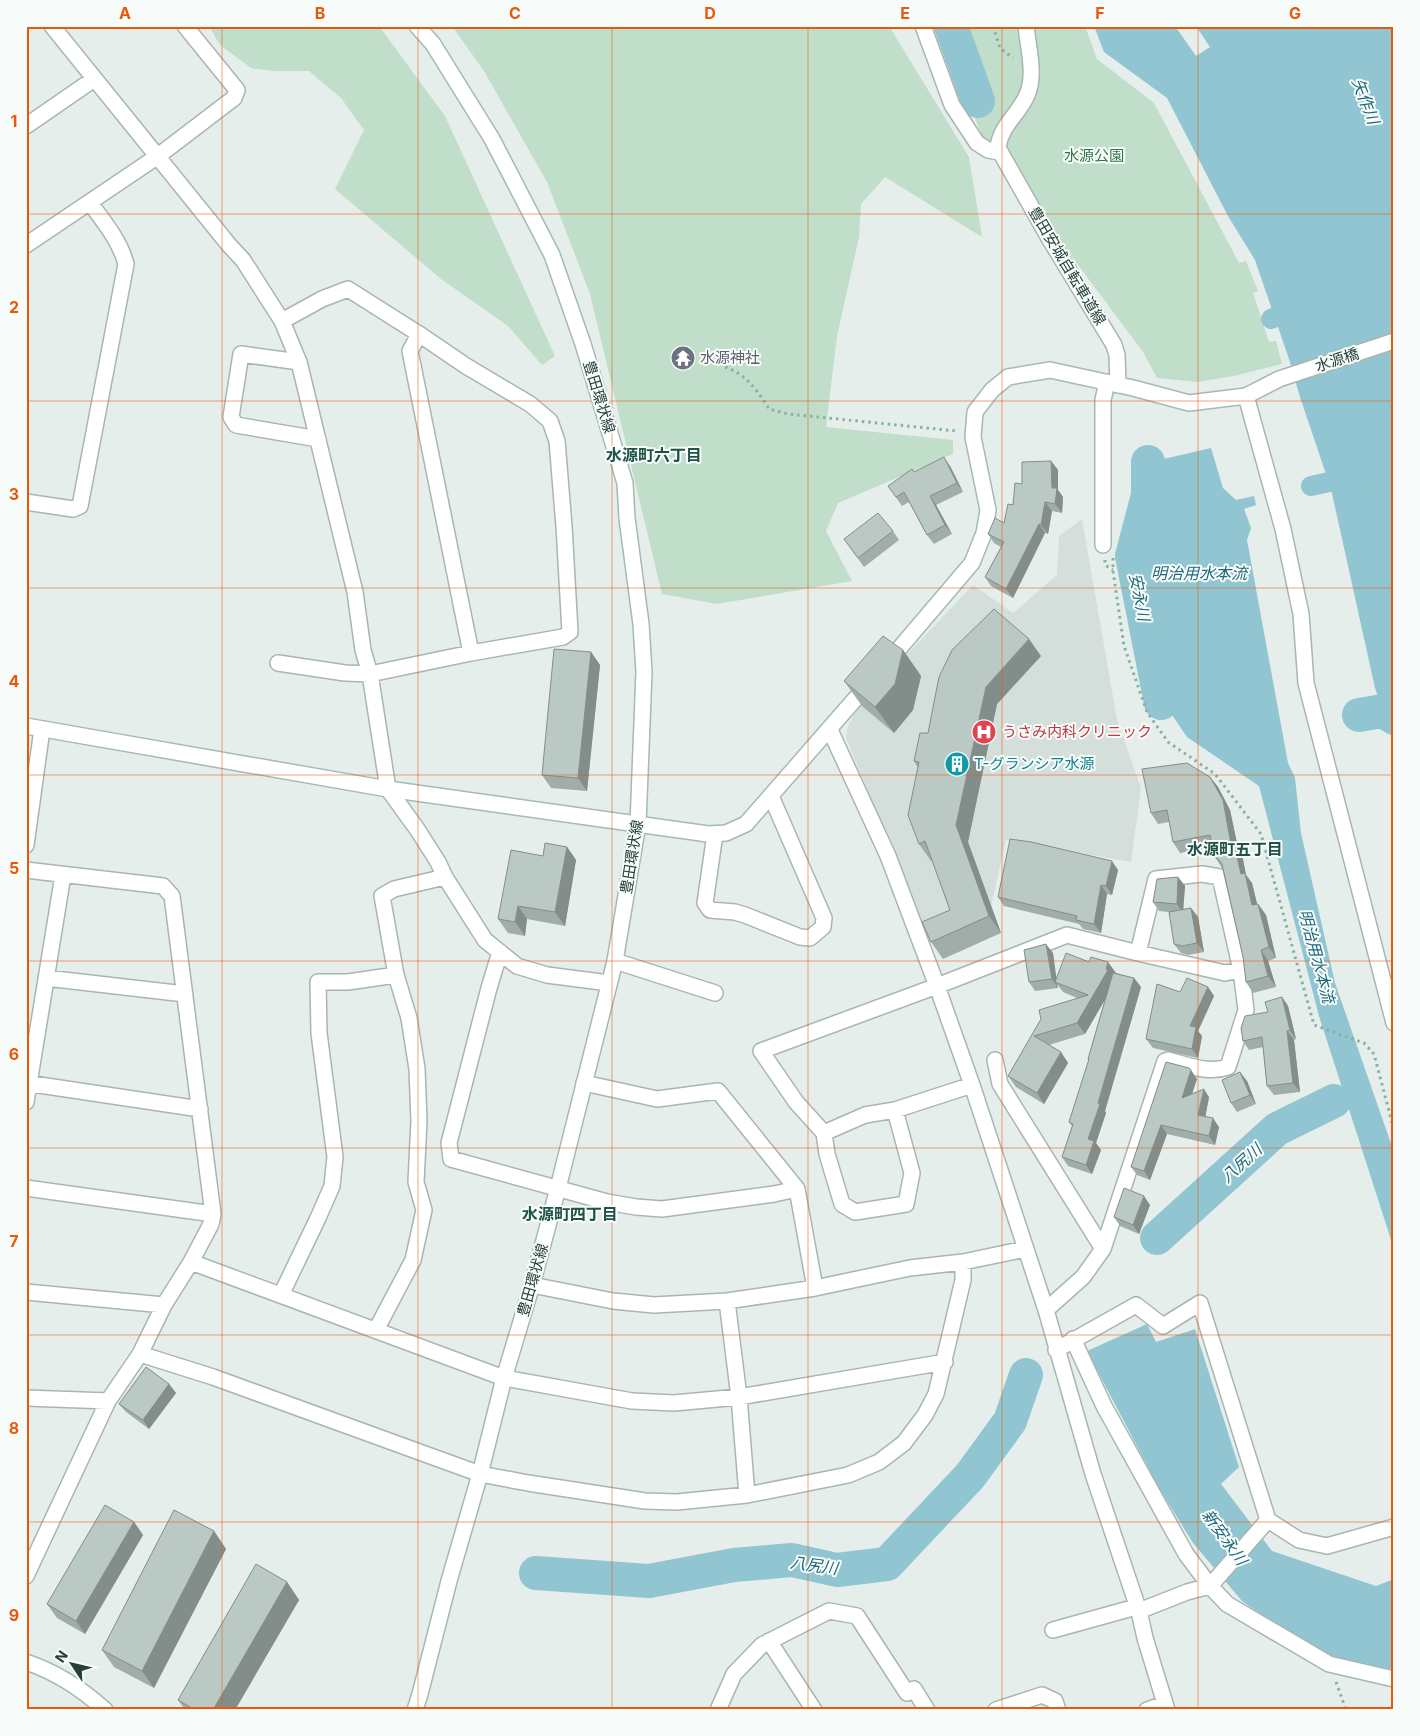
<svg xmlns="http://www.w3.org/2000/svg" width="1420" height="1736" font-family="Inter,'Noto Sans JP',sans-serif">
<style>
.built{fill:#d4deda}
.green{fill:#c0dec9}
.water{fill:#90c5d1}
.lines{fill:none;stroke-linecap:round;stroke-linejoin:round}
.canal{stroke:#90c5d1;stroke-width:20}
.river{stroke:#90c5d1;stroke-width:34}
.street-casing{stroke:#a8b6b2;stroke-width:18}
.secondary-casing{stroke:#a4bab3;stroke-width:18}
.path{stroke:#87b1a5;stroke-width:3;stroke-dasharray:2.5 4;stroke-linecap:butt}
.street{stroke:#fff;stroke-width:15}
.secondary{stroke:#fff;stroke-width:15}
.wall{fill:#a1ada9}
.shaded-wall{fill:#838d89}
.building{fill:#bbc9c4;stroke:#838d89}
.grid{fill:none;stroke:#e8590c;stroke-width:1;stroke-opacity:0.55}
.labels{text-anchor:middle;stroke-width:4;stroke-linejoin:round;paint-order:stroke}
.park-label{font-size:15px;fill:#30764d;stroke:#f7fbf9}
.street-label{font-size:15px;fill:#25403a;stroke:#f7fbf9}
.worship-label{font-size:15px;fill:#5b616d;stroke:#f7fbf9;text-anchor:start}
.health-label{font-size:15px;fill:#be3a42;stroke:#f7fbf9;text-anchor:start}
.culture-label{font-size:15px;fill:#0d838f;stroke:#f7fbf9;text-anchor:start}
.water-label{font-size:16px;font-style:italic;fill:#20697b;stroke:#f7fbf9}
.neighbourhood-label{font-size:16px;font-weight:bold;fill:#215248;stroke:#f7fbf9}
.neatline{fill:none;stroke:#e8590c;stroke-width:2}
.grid-label{font-size:16px;text-anchor:middle;font-weight:bold;fill:#e8590c}
</style>
<rect width="100%" height="100%" fill="#e6eeeb"/>
<!-- built -->
<path class="built" d="M1082,519L1117,720L1141,788L1131,862L1006,840L991,906L958,919L930,940L846,738L848,726L860,704L973,585L1013,613L1057,575L1059,536Z"/>
<!-- green -->
<path class="green" d="M209,26H379L445,116L555,356L542,365L508,326L441,279L335,189L364,130L341,98L309,71H275L251,68L220,45Z
M452,26H889L969,157L982,237L885,177L861,204L859,237L837,336L826,427L953,440V454L838,503L826,531L852,581L717,604L662,594L590,294L547,182L484,71Z
M939,26H1085L1097,59L1154,103L1239,263L1246,261L1258,291L1253,293L1269,342L1276,341L1282,364L1234,376L1197,382L1157,378L1143,352L982,136Z"/>
<!-- water -->
<path class="water" d="M1094,26H1175L1196,56L1210,47L1196,26H1394V743L1375,688L1331,489L1300,397L1289,359L1255,260L1228,216L1167,98L1104,52Z
M1211,448L1223,488L1236,500L1254,496L1256,505L1244,509L1251,528L1247,540L1288,763L1295,778L1301,833L1335,983L1394,1152V1249L1319,1016L1259,786L1187,737L1172,715L1142,565L1141,544L1155,507L1158,487L1155,461Z
M1147,1324L1156,1342L1195,1329L1239,1467L1221,1484L1272,1551L1376,1586L1394,1579V1670L1317,1653L1242,1601L1193,1543L1159,1488L1087,1351Z"/>
<g class="lines">
<!-- canal -->
<path class="canal" d="M1271,319L1300,305
M1311,486L1370,473L1394,476"/>
<!-- river -->
<path class="river" d="M951,26L978,101
M1148,462V495L1132,556L1161,703
M1359,715L1383,711L1394,718
M1157,1238L1277,1129L1334,1101
M536,1573L649,1581L734,1565L792,1560L837,1570L887,1564L970,1476L1010,1421L1026,1375"/>
<defs>
<path id="street" d="M52,26L229,245L243,260L282,321L299,362L355,592L363,650L370,674L388,789L417,829L438,862L445,877L485,940L517,966L547,975L609,983
M923,26L952,105L977,143L988,150L999,152
M1026,26C1028,47 1036,75 1027,95C1019,114 1000,126 998,148L1049,238L1114,345L1117,355L1118,385
M26,126L94,79
M26,245L158,156L234,98L237,90L185,26
M419,334L410,351L471,653
M1394,341L1279,379L1246,396L1283,529L1301,614L1306,683L1394,1023
M299,362L241,354L231,417L236,425L318,439
M26,502L73,509L80,506L126,264C120,241 104,222 90,203
M1103,545V400L1107,382
M278,663L345,673L370,674L471,653L563,637L570,632L564,526L557,441L550,421L530,404L466,366L419,334L348,289L322,299L282,321
M830,730L888,856L937,986L972,1085L1046,1310L1093,1474L1139,1611L1145,1638L1167,1710
M715,834L705,903L710,910L735,912L745,915L800,937L810,938L823,927L824,918L771,796
M26,845L42,729
M26,870L163,886L172,896L213,1214L211,1224L191,1262L164,1305L140,1354L108,1401L26,1576
M500,952L489,988L449,1143L451,1159L607,1202L636,1207L662,1209L774,1194L797,1189
M1138,953L1156,879L1202,874L1220,877L1241,970
M615,961L715,993
M46,978L185,994
M995,1060L1000,1084L1103,1249
M26,1083L200,1109
M584,1083L657,1099L718,1091L797,1189L815,1288
M972,1085L895,1110L912,1173L906,1204L855,1212L842,1204L827,1154L824,1133L796,1102L761,1051L937,986L1067,935L1138,953L1225,973L1241,970L1246,1010L1228,1067C1208,1074 1188,1065 1168,1060L1165,1061L1103,1249L1083,1277L1046,1310
M26,1102L63,875
M824,1133L865,1115L895,1110
M26,1188L213,1214
M191,1262L504,1378L632,1401L674,1403L739,1397L945,1362
M532,1285L613,1301L654,1305L727,1301L815,1288L910,1268L963,1262L1025,1249
M26,1292L164,1305
M281,1295L318,1218L332,1186L335,1157L319,1033L318,982H348L396,975
M727,1301L739,1397L747,1495
M376,1330L413,1260L424,1210L416,1182L419,1121L417,1069L409,1018L396,975L382,896L394,889L445,877
M1073,1339L1104,1406L1186,1554L1210,1586L1227,1604L1329,1664L1394,1679
M1056,1350L1136,1305L1163,1326L1200,1303L1268,1520L1299,1540L1327,1546L1394,1527
M140,1354L213,1377L480,1474L528,1483L645,1501L677,1502L747,1495L848,1475L879,1462L904,1443L925,1415L936,1394L963,1280V1262
M26,1398L108,1401
M1139,1611L1187,1592L1210,1586L1268,1520
M1053,1630L1136,1607
M769,1641L814,1710
M718,1710L734,1674L762,1645L829,1611L857,1616L907,1693L914,1689L927,1710
M996,1710L1042,1695L1055,1701L1058,1710
M1147,1710L1164,1704"/>
<path id="secondary" d="M887,663L972,563L984,533L988,510L973,437L975,412L992,390L1008,377L1050,370L1133,388L1189,403L1246,396
M26,726L388,789L708,834L726,833L746,824L870,682
M26,1662C56,1672 82,1689 105,1710
M415,1710L420,1694L449,1581L480,1474L504,1378L532,1285L558,1188L615,961L638,824L644,672L641,624L627,518L625,483L583,344L552,255L492,139L433,44L417,26"/>
</defs>
<!-- street casing -->
<use href="#street" class="street-casing"/>
<!-- secondary casing -->
<use href="#secondary" class="secondary-casing"/>
<!-- path -->
<path class="path" d="M993,26L1000,48L1013,58
M725,367C746,374 758,391 769,409L788,414L957,431
M1113,558V571L1124,646L1147,712L1168,742L1215,774L1261,834L1314,1025L1364,1043L1374,1054L1394,1130
M1105,560V565L1113,570
M1336,1682L1346,1710"/>
<!-- street -->
<use href="#street" class="street"/>
<!-- secondary -->
<use href="#secondary" class="secondary"/>
</g>
<!-- wall -->
<path class="wall" d="M1051,461L1058,470V490L1063,497L1062,513L1052,511L1048,534L1045,533L1013,598L991,586L985,577L1001,547L994,543L988,534L1004,523L1022,484Z
M950,466L963,492L936,505L952,534L934,544L927,535L909,502L902,506L888,486L914,472Z
M893,531L899,540L864,567L844,539Z
M903,650L921,676L913,710L894,733L862,706L844,681Z
M591,652L600,665L587,791L551,788L542,775Z
M1041,656L997,704L968,842L1001,933L943,959L931,942L950,910L932,860L931,861L919,844L918,768L914,761L928,733Z
M1210,777L1218,787L1230,810L1238,848L1242,854L1246,875L1252,883L1257,904H1258L1266,915L1276,958L1268,961L1276,987L1253,993L1246,982L1243,957L1222,868L1215,857L1213,847L1180,853L1173,842L1169,822L1158,824L1151,813Z
M567,847L576,860L565,926L527,919L525,936L508,933L498,919L543,856Z
M1118,870L1112,895L1107,894L1101,933L1083,929L1079,924L1004,906L998,897Z
M1178,877L1185,886L1183,909L1191,908L1198,917L1204,952L1188,955L1181,953L1174,944L1169,912L1159,911L1153,902Z
M1053,953L1056,979L1116,973L1134,978L1141,987L1105,1111L1106,1113L1096,1143L1101,1150L1092,1174L1068,1166L1062,1157L1072,1126L1069,1122L1089,1061L1088,1059L1105,999L1085,1034L1049,1045L1061,1052L1068,1063L1044,1104L1016,1087L1008,1076L1041,1019L1077,998L1063,992L1057,984L1058,988L1035,991L1029,982Z
M1208,987L1214,996L1198,1031L1202,1036L1198,1058L1153,1048L1146,1039L1180,992Z
M1282,997L1288,1006L1296,1039L1294,1040L1300,1092L1274,1095L1267,1086L1263,1047L1249,1050L1243,1041Z
M1166,1062L1197,1079L1192,1094L1209,1097L1205,1117L1219,1127L1215,1145L1167,1134L1150,1180L1137,1175L1131,1167Z
M1247,1081L1256,1104L1237,1112L1231,1103Z
M1150,1205L1139,1234L1120,1226L1114,1217Z
M169,1384L176,1393L149,1429L126,1412L119,1404Z
M134,1522L143,1535L85,1634L57,1618L47,1604Z
M214,1531L226,1549L154,1688L114,1667L102,1650Z
M287,1582L299,1600L235,1710H185L178,1700Z"/>
<!-- shaded-wall -->
<path class="shaded-wall" d="M944,457L950,466L963,492L957,483Z
M1051,461L1058,470V490L1063,497L1062,513L1055,504L1052,488Z
M930,496L936,505L952,534L945,525Z
M1045,502L1052,511L1048,534L1041,525Z
M1039,524L1045,533L1013,598L1006,589Z
M1029,639L1041,656L997,704L968,842L1001,933L989,916L956,825L986,687Z
M903,650L921,676L913,710L894,733L875,707Z
M591,652L600,665L587,791L578,778Z
M1210,777L1218,787L1230,810L1238,848L1242,854L1246,875L1252,883L1260,916L1252,905L1241,874Z
M567,847L576,860L565,926L555,912Z
M1112,861L1118,870L1112,895L1106,886Z
M1178,877L1185,886L1183,913L1177,904Z
M1101,885L1107,894L1101,933L1094,924Z
M1258,904L1266,915L1276,958L1269,947Z
M518,906L527,919L525,936L515,922Z
M1191,908L1198,917L1204,952L1197,943Z
M1046,944L1053,953L1057,982H1055L1057,984L1058,988L1052,979Z
M1261,950L1268,961L1276,987L1268,976Z
M1108,962L1116,973L1114,979L1116,981L1085,1034L1077,1023L1106,969Z
M1134,978L1141,987L1105,1111L1106,1113L1096,1143L1101,1150L1092,1174L1086,1165L1088,1139Z
M1208,987L1214,996L1198,1031L1202,1036L1198,1058L1192,1049L1190,1026Z
M1282,997L1288,1006L1296,1039L1290,1030Z
M1287,1031L1294,1040L1300,1092L1293,1083Z
M1061,1052L1068,1063L1044,1104L1037,1093Z
M1191,1070L1197,1079L1188,1106L1182,1098Z
M1240,1072L1247,1081L1256,1104L1250,1095Z
M1204,1089L1209,1097L1204,1124L1198,1115Z
M1213,1118L1219,1127L1215,1145L1209,1136Z
M1161,1125L1167,1134L1150,1180L1144,1171Z
M1144,1196L1150,1205L1139,1234L1133,1225Z
M169,1384L176,1393L149,1429L143,1420Z
M134,1522L143,1535L85,1634L76,1621Z
M214,1531L226,1549L154,1688L142,1671Z
M287,1582L299,1600L235,1710H213Z"/>
<!-- building -->
<path class="building" d="M944,457L957,483L930,496L945,525L927,535L904,492L896,497L888,486L912,469L914,472Z
M1051,461L1052,488H1057L1055,504L1045,502L1041,525L1039,524L1006,589L985,577L1004,542L988,534L995,518L1004,523L1008,504L1013,505L1015,483L1022,484V462Z
M878,513L893,531L858,558L844,539Z
M994,609L1029,639L986,687L956,825L989,916L931,942L922,922L950,910L925,841L919,844L908,815L919,762L914,761L920,733H928L939,677L952,650Z
M883,636L903,650L895,684L875,707L844,681Z
M554,649L591,652L578,778L542,775Z
M1187,763L1210,777L1223,800L1231,844L1234,843L1241,874L1245,873L1252,905L1258,904L1269,947L1261,950L1268,976L1246,982L1243,957L1222,864L1219,860L1215,857L1210,835L1173,842L1167,810L1151,813L1142,769Z
M1010,839L1031,842L1112,861L1106,886L1101,885L1094,924L1076,920L1077,916L998,897Z
M545,843L567,847L555,912L518,906L515,922L498,919L511,850L543,856Z
M1178,877L1177,904L1153,902L1157,879Z
M1191,908L1197,943L1182,946L1174,944L1169,912Z
M1046,944L1052,979L1029,982L1024,950Z
M1066,953L1089,962L1091,957L1108,962L1106,969L1108,970L1077,1023L1034,1036L1061,1052L1037,1093L1008,1076L1041,1019L1039,1010L1088,995L1055,982Z
M1113,973L1134,978L1098,1103L1100,1104L1088,1139L1094,1141L1086,1165L1062,1157L1073,1124L1069,1122L1089,1059H1088Z
M1187,978L1208,987L1190,1026L1196,1027L1192,1049L1146,1039L1157,984L1180,992Z
M1282,997L1290,1030L1287,1031L1293,1083L1267,1086L1262,1037L1243,1041L1241,1028L1245,1016L1268,1012L1265,1002Z
M1166,1062L1189,1068L1191,1070L1182,1098L1204,1089L1198,1115L1213,1118L1209,1136L1161,1125L1144,1171L1131,1167Z
M1240,1072L1250,1095L1231,1103L1222,1080Z
M1124,1188L1144,1196L1133,1225L1114,1217Z
M146,1367L169,1384L143,1420L119,1404Z
M105,1505L134,1522L76,1621L47,1604Z
M174,1510L214,1531L142,1671L102,1650Z
M256,1564L287,1582L213,1710H195L178,1700Z"/>
<!-- grid -->
<path class="grid" d="M222,26V1710M418,26V1710M612,26V1710M808,26V1710M1002,26V1710M1198,26V1710M26,214H1394M26,401H1394M26,588H1394M26,775H1394M26,961H1394M26,1148H1394M26,1335H1394M26,1522H1394"/>
<!-- icons -->
<defs>
<symbol id="temple-disc" viewBox="-11 -11 22 22"><circle r="9.5" fill="#6b7280" stroke="#f7fbf9"/><path d="M0-6L5-2H3V0L6.5 2.5H4V6H1.5V3h-3V6H-4V2.5H-6.5L-3 0V-2H-5Z" fill="#fff"/></symbol>
<symbol id="hospital-disc" viewBox="-11 -11 22 22"><circle r="9.5" fill="#e0444e" stroke="#f7fbf9"/><path d="M-5-5h3v3.5h4V-5h3V5h-3V1.5h-4V5h-3Z" fill="#fff"/></symbol>
<symbol id="building-disc" viewBox="-11 -11 22 22"><circle r="9.5" fill="#0f9aa8" stroke="#f7fbf9"/><path d="M-4-6H4V6H1V3H-1V6H-4ZM-2.5-4.3h1.7v1.8h-1.7ZM.8-4.3h1.7v1.8H.8ZM-2.5-1h1.7V.8h-1.7ZM.8-1h1.7V.8H.8Z" fill="#fff"/></symbol>
</defs>
<g fill-rule="evenodd">
<use href="#temple-disc" x="669" y="344" width="28" height="28"/>
<use href="#hospital-disc" x="970" y="718" width="28" height="28"/>
<use href="#building-disc" x="943" y="750" width="28" height="28"/>
</g>
<g class="labels">
<!-- park labels -->
<g class="park-label">
<text x="1094" y="161">水源公園</text>
</g>
<!-- street labels -->
<g class="street-label">
<text transform="translate(1067 266) rotate(59)" y="5">豊田安城自転車道線</text>
<text transform="translate(1337 360) rotate(-18)" y="5">水源橋</text>
<text transform="translate(599 397) rotate(73)" y="5">豊田環状線</text>
<text transform="translate(632 857) rotate(-81)" y="5">豊田環状線</text>
<text transform="translate(533 1280) rotate(-74)" y="5">豊田環状線</text>
</g>
<!-- worship labels -->
<g class="worship-label">
<text x="700" y="363">水源神社</text>
</g>
<!-- health labels -->
<g class="health-label">
<text x="1002" y="737">うさみ内科クリニック</text>
</g>
<!-- culture labels -->
<g class="culture-label">
<text x="974" y="769">T-グランシア水源</text>
</g>
<!-- water labels -->
<g class="water-label">
<text transform="translate(1366 101) rotate(69)" y="6">矢作川</text>
<text x="1199" y="579">明治用水本流</text>
<text transform="translate(1140 597) rotate(79)" y="6">安永川</text>
<text transform="translate(1317 956) rotate(75)" y="6">明治用水本流</text>
<text transform="translate(1241 1163) rotate(-42)" y="6">八尻川</text>
<text transform="translate(1225 1537) rotate(54)" y="6">新安永川</text>
<text transform="translate(814 1565) rotate(8)" y="6">八尻川</text>
</g>
<!-- neighbourhood labels -->
<g class="neighbourhood-label">
<text x="654" y="461">水源町六丁目</text>
<text x="1235" y="855">水源町五丁目</text>
<text x="570" y="1220">水源町四丁目</text>
</g>
</g>
<!-- border -->
<rect width="1420" height="1736" fill="none" stroke="#f7fbf9" stroke-width="55"/>
<!-- north arrow -->
<g transform="translate(72 1664) rotate(305)" stroke="#f7fbf9" stroke-width="4" paint-order="stroke">
<path d="M0-4L9 19L0 12L-9 19Z" fill="#25403a"/>
<text y="-8" font-size="14" font-weight="bold" text-anchor="middle" fill="#25403a">N</text>
</g>
<rect x="28" y="28" width="1364" height="1680" class="neatline"/>
<g class="grid-label">
<text x="125" y="19">A</text>
<text x="320" y="19">B</text>
<text x="515" y="19">C</text>
<text x="710" y="19">D</text>
<text x="905" y="19">E</text>
<text x="1100" y="19">F</text>
<text x="1295" y="19">G</text>
<text x="14" y="127">1</text>
<text x="14" y="313">2</text>
<text x="14" y="500">3</text>
<text x="14" y="687">4</text>
<text x="14" y="874">5</text>
<text x="14" y="1060">6</text>
<text x="14" y="1247">7</text>
<text x="14" y="1434">8</text>
<text x="14" y="1621">9</text>
</g>
</svg>
